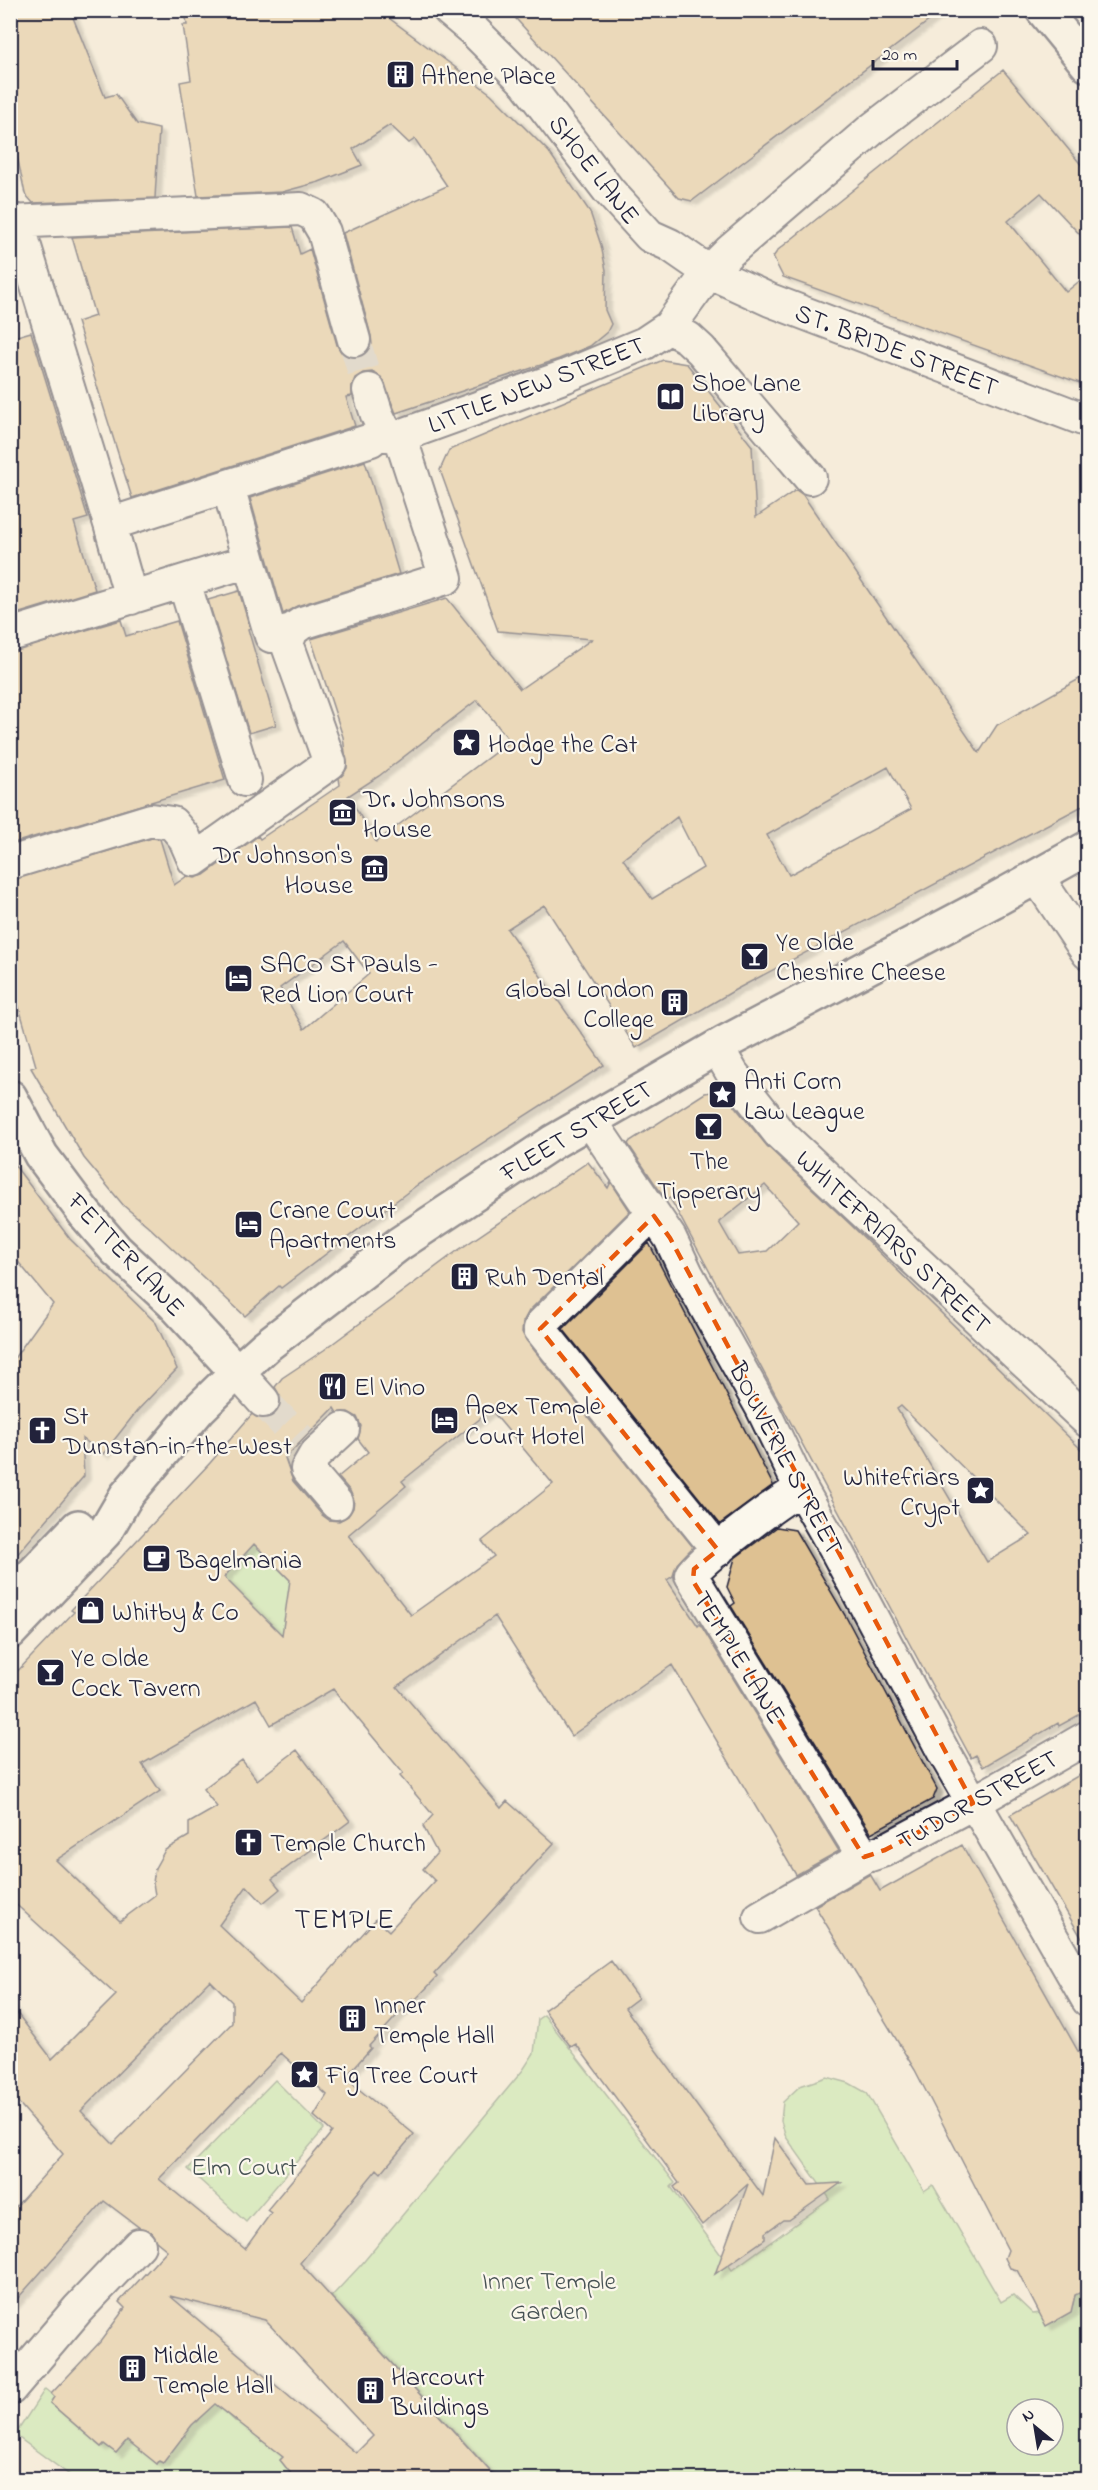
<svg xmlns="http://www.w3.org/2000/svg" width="1098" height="2490" font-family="'Indie Flower',sans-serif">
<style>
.green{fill:#bbe6a2;stroke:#6e846e;stroke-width:1.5;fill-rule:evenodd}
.building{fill:#dec192;stroke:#22223b;stroke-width:1.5;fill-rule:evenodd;filter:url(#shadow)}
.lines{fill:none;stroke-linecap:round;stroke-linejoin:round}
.street-tunnel{stroke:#cbc4ba;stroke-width:32;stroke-dasharray:32 16;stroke-linecap:butt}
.street-casing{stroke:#22223b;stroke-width:36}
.secondary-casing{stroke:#22223b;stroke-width:38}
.primary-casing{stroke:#22223b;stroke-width:38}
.street{stroke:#fbf7ec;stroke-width:32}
.secondary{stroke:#fbf7ec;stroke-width:33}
.primary{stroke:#fbf7ec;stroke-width:33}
.marked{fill:none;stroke:#e8590c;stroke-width:4.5;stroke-dasharray:12 8;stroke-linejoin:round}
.labels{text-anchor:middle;stroke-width:4.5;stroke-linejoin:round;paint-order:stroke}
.poi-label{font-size:26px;fill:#22223b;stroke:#fbf7ec;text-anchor:start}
.street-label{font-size:26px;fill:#22223b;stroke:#fbf7ec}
.park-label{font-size:26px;fill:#485355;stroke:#fbf7ec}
.quarter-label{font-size:28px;letter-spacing:1.5px;fill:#22223b;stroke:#fbf7ec}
</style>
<defs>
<filter id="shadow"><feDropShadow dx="6" dy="4" stdDeviation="1.5" flood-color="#0004"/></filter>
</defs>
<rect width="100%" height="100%" fill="#f5ecda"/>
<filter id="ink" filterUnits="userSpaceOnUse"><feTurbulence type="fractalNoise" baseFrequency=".0167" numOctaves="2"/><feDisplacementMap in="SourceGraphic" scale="12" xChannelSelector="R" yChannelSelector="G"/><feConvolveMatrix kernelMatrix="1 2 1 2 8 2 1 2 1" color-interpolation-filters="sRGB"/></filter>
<g filter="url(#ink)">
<!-- green -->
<path class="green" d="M254,1544L290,1580L288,1641L215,1574L241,1558Z
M544,2015L675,2183L671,2187L732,2270L830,2199L786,2137L781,2121L783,2102L800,2086L827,2077L849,2083L867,2093L924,2191L933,2185L1001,2302L1013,2295L1033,2314C1043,2314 1060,2306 1073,2304L1075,2295L1087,2289V2479H498L331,2297L361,2265L523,2070L534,2053L538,2019ZM1017,2409H1053V2445H1017Z
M275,2080L324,2129L246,2222L188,2169Z
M45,2389L55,2397L50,2403L86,2434L89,2431L99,2439L96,2443L101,2447L104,2444L116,2453L131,2436L157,2464L159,2461L163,2463L182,2434L185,2436L184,2432L194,2421L196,2422L198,2420L212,2399L235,2421H239L283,2457L280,2460L296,2479H75L15,2435Z"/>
<!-- building -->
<path class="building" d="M10,10H70L105,97L116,94L137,124L159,129L155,198L33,203L25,194L10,122Z
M185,10H378L491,94L549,152L590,212L601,245L606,270L605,310L611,324L607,332L590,346L559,359L396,413L381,377L372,372L363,373L355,378L352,386V396L346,397L355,426L132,498L77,322L95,316L72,237L292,227L300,254L310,249L337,345L341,352L349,357H358L367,352L372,344L371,336L343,233L447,186L415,139L409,143L390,125L353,149L362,165L319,182L282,192L198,196L180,82L191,80L183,25H187Z
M508,10H943L692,201L679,198Z
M1003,70L1088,173V243L1041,193L1008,221L1066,292L1088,274V386L783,277L773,257L778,250Z
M31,332L88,518L74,522L95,590L10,616V338Z
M663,360L687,364L752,446L756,517L796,490L803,495L979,753L997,725L1088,674V803L735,990L636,1048L544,905L507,929L604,1065L417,1185L281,1288L279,1286L245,1316L147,1225L124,1206L84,1158L31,1068L36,1066L10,976V880L152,838L160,839L174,885L187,876L195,878L204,875L258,836L260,839L340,785L339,778L347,768L343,737L311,639L447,598L520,689L592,639L498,631L440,470L449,450ZM477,700L510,741L376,842L348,796L379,776ZM888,767L911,809L789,875L767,835ZM677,817L703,868L652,899L623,859ZM344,941L369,974L304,1029L280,988Z
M365,461L399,574L297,606L283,614L250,498Z
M239,591L250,628L248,629L276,725L249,733L208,600Z
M121,620L126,636L177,621L225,780L10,844V652Z
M717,1091L732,1103L767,1146L851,1225L1088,1456V1710L1059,1726L1058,1723L983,1767L976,1755L971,1758L670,1198L666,1200L628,1144L630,1141L705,1093ZM765,1185L798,1221L767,1251L738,1255L719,1222ZM901,1406L1031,1535L987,1562L897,1409Z
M10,1159L70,1239L156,1323L177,1369L137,1411L103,1454L82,1438L84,1476L10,1563V1364L53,1304L10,1252Z
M588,1162L608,1188L611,1182L630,1211L529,1311L523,1322L522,1332L526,1340L693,1547L677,1564L673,1576L667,1580L698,1626L700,1624L839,1851L796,1875L672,1665L571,1736L495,1616L397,1687L501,1808L507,1801L554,1843L434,1974L437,1977L415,2000L413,1998L369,2046L371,2048L345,2078L414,2134L381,2173L377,2169L300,2263L498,2480H296L280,2460L283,2457L215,2404L192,2425L163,2463L159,2461L157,2464L127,2440L116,2453L104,2444L101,2447L50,2403L54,2397L51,2394L100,2342L125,2308L119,2302L167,2250L156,2241L151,2232L140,2228L104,2201L10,2307V2213L63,2154L10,2093V2004L52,2059L116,1995L10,1899V1679L74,1612L71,1610L210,1463L252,1414L258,1418L266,1419L275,1414L280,1407L281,1398L275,1387L282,1378L324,1350L457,1251ZM334,1408L337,1413L348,1412L357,1417L361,1426L358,1439L368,1452L338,1477L350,1491L354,1500L353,1508L348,1516L339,1521L329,1520L322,1515L293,1481L285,1458ZM491,1410L553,1484L482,1541L494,1556L411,1615L348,1535L406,1486L402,1481ZM254,1544L290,1580L282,1635L224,1577ZM333,1689L403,1773L400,1776L433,1815L423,1826L437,1853L423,1869L435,1881L389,1931L376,1919L301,2003L219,1925L247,1886L263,1903L280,1889L272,1879L350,1821L297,1750L257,1780L242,1760L203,1789L217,1807L189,1823V1836L165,1850L155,1868L153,1883L155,1895L120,1921L56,1860L160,1791L142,1764L256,1699L271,1725ZM210,1980L232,2002V2023L113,2144L81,2111ZM281,2053L327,2095L314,2116L332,2132L267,2210L271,2213L245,2249L159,2179ZM170,2296L265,2320L373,2436L356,2453Z
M649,1243L773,1485L720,1524L563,1329Z
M777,1527L795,1530L846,1617L937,1789L933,1799L871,1833L731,1606L735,1603L727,1587L735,1558Z
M1088,1770V1949L1010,1815Z
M962,1845L1088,2069V2289L1075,2295L1071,2312L1046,2326L1017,2270L1010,2268L1005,2258L1008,2250L915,2070L815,1906L870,1874L880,1891Z
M611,1961L638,1998L625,2008L763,2196L775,2138L809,2185L841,2183L789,2220H783L765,2233V2239L715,2274L748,2184L702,2225L674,2187L679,2183L576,2044L571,2047L544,2010Z"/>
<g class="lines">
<!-- street-tunnel -->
<path class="street-tunnel" d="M354,340L369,390
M263,1401L301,1440"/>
<defs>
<path id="street" d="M449,10L474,31L526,83L609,191L650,236L670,245L709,272L770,300L1088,421
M17,221L110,524
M10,222L301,209L314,215L324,232L354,340
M669,327L688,338L701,350L810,478
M369,390L377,415L387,435L400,436L566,376L645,343L669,327L709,272L729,252L871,130L981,46
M228,486L371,440
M184,582L245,780
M131,598L110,524L228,486L249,561
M10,635L249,561L271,636L292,630L302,623L446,578L400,436
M10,863L151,820L172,823L184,837L194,860L330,763L287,643L292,630
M1037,877L1088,953
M717,1047L732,1073L779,1133L1088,1421
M590,1120L670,1238L687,1274L762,1408L801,1489L837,1552L943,1751L973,1803L984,1819L1088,2000
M654,1216L638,1228L542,1324L540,1329L718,1550
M237,1372L263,1401
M801,1489C783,1498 699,1560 691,1575L864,1857
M336,1503L307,1469L315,1455L343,1429
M760,1917L864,1857L885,1850L973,1803L1088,1737
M10,2389L78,2309L139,2245"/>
<path id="secondary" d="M237,1372L266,1346L399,1244L553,1142L726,1042L993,901L1088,848"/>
<path id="primary" d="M1043,10L1088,65
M10,1097L41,1155L85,1214L116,1250L174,1304L237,1372L199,1409L126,1496L105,1532L10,1632
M10,1598L78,1527"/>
</defs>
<!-- street casing -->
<use href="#street" class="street-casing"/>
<!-- secondary casing -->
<use href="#secondary" class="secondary-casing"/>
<!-- primary casing -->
<use href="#primary" class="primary-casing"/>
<!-- street -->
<use href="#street" class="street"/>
<!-- secondary -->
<use href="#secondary" class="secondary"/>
<!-- primary -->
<use href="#primary" class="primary"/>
</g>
</g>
<!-- marked area -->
<path d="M0 0H1098V2490H0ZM654,1216L670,1238L973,1803L885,1850L864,1857L693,1581L694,1569L718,1550L540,1329Z" fill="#f5ecda" fill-opacity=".55" fill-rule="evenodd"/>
<path class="marked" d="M654,1216L670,1238L973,1803L885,1850L864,1857L693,1581L694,1569L718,1550L540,1329Z"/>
<!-- icons -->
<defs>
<symbol id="building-square" viewBox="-11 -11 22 22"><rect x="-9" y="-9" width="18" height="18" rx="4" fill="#22223b" stroke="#fbf7ec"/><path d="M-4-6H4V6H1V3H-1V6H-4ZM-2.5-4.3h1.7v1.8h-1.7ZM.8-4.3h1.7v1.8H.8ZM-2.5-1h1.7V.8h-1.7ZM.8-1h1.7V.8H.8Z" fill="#fff"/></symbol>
<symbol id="library-square" viewBox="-11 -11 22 22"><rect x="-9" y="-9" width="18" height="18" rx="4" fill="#22223b" stroke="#fbf7ec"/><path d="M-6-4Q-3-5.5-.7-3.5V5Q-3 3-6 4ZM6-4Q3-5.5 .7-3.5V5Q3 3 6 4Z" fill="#fff"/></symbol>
<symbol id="sight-square" viewBox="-11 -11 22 22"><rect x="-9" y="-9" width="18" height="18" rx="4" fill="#22223b" stroke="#fbf7ec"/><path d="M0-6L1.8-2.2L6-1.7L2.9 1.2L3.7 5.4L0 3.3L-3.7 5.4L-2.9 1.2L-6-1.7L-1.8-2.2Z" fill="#fff"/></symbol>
<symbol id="museum-square" viewBox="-11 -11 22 22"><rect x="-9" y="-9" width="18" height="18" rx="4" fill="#22223b" stroke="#fbf7ec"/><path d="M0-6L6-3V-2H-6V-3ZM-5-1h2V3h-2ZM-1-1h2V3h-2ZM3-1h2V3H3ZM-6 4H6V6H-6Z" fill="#fff"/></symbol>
<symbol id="bar-square" viewBox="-11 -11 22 22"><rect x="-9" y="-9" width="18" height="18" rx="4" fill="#22223b" stroke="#fbf7ec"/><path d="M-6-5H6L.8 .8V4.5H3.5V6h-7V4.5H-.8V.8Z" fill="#fff"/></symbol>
<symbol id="hotel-square" viewBox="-11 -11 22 22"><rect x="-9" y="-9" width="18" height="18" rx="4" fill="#22223b" stroke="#fbf7ec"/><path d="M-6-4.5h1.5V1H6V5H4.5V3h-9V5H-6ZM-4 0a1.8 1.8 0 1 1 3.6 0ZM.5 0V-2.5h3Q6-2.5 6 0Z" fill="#fff"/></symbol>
<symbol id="restaurant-square" viewBox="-11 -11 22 22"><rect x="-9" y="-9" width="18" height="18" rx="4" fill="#22223b" stroke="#fbf7ec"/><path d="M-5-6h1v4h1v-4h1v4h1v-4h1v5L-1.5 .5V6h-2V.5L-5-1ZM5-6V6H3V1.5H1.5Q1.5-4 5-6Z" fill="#fff"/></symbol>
<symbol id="church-square" viewBox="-11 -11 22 22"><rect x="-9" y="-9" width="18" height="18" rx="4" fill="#22223b" stroke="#fbf7ec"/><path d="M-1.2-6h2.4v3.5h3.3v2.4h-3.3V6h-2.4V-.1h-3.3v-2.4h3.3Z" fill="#fff"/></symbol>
<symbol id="cafe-square" viewBox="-11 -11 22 22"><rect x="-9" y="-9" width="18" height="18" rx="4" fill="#22223b" stroke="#fbf7ec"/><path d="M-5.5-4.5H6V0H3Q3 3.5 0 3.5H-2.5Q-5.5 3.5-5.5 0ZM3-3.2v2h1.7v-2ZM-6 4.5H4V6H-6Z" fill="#fff"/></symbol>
<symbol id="shop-square" viewBox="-11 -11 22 22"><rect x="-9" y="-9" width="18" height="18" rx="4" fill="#22223b" stroke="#fbf7ec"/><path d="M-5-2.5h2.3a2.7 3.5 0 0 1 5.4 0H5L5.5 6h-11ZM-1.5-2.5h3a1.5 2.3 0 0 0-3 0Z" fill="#fff"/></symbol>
</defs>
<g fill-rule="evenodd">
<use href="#building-square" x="384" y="58" width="33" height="33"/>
<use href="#library-square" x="654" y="380" width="33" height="33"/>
<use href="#sight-square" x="450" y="726" width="33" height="33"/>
<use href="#museum-square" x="326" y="796" width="33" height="33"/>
<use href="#museum-square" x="358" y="852" width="33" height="33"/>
<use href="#bar-square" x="738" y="940" width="33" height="33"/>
<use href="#hotel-square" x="222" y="962" width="33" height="33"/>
<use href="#building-square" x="658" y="986" width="33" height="33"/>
<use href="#sight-square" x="706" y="1078" width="33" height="33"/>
<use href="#bar-square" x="692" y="1110" width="33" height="33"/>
<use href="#hotel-square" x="232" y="1208" width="33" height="33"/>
<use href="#building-square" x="448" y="1260" width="33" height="33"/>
<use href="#restaurant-square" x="316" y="1370" width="33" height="33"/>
<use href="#hotel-square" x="428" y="1404" width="33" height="33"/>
<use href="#church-square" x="26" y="1414" width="33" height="33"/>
<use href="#sight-square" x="964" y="1474" width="33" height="33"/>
<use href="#cafe-square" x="140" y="1542" width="33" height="33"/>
<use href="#shop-square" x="74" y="1594" width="33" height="33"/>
<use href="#bar-square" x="34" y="1656" width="33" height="33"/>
<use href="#church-square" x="232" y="1826" width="33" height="33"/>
<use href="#building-square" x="336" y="2002" width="33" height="33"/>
<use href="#sight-square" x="288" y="2058" width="33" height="33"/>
<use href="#building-square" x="116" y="2352" width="33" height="33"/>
<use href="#building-square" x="354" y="2374" width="33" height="33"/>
</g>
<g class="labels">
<!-- poi labels -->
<g class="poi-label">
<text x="421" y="84">Athene Place</text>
<text x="692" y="391">Shoe Lane<tspan x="692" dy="30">Library</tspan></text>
<text x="488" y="752">Hodge the Cat</text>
<text x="363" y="807">Dr. Johnsons<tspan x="363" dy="30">House</tspan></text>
<text x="353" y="863" text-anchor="end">Dr Johnson's<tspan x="353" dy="30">House</tspan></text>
<text x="776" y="950">Ye Olde<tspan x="776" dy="30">Cheshire Cheese</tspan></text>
<text x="260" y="972">SACO St Pauls -<tspan x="260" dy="30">Red Lion Court</tspan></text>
<text x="654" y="997" text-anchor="end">Global London<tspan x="654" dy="30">College</tspan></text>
<text x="744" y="1089">Anti Corn<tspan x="744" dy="30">Law League</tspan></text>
<text x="709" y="1169" text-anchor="middle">The<tspan x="709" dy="30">Tipperary</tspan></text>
<text x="269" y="1218">Crane Court<tspan x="269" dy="30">Apartments</tspan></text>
<text x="485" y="1285">Ruh Dental</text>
<text x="354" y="1395">El Vino</text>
<text x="465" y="1414">Apex Temple<tspan x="465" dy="30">Court Hotel</tspan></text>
<text x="63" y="1424">St<tspan x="63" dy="30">Dunstan-in-the-West</tspan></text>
<text x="960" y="1485" text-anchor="end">Whitefriars<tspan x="960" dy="30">Crypt</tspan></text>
<text x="177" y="1568">Bagelmania</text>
<text x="112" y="1620">Whitby &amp; Co</text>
<text x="71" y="1666">Ye Olde<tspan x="71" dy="30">Cock Tavern</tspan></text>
<text x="270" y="1851">Temple Church</text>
<text x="374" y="2013">Inner<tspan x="374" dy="30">Temple Hall</tspan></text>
<text x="326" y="2083">Fig Tree Court</text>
<text x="153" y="2363">Middle<tspan x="153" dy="30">Temple Hall</tspan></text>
<text x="391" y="2385">Harcourt<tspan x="391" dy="30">Buildings</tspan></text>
</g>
<!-- street labels -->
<g class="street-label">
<text transform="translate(595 169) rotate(52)" y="9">SHOE LANE</text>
<text transform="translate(897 349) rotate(21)" y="9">ST. BRIDE STREET</text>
<text transform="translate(536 384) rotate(-21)" y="9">LITTLE NEW STREET</text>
<text transform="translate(576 1130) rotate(-31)" y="9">FLEET STREET</text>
<text transform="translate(894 1241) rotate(43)" y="9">WHITEFRIARS STREET</text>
<text transform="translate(127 1254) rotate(47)" y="9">FETTER LANE</text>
<text transform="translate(787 1458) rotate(62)" y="9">BOUVERIE STREET</text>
<text transform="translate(740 1657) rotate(58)" y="9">TEMPLE LANE</text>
<text transform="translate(977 1799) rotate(-29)" y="9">TUDOR STREET</text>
</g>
<!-- park labels -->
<g class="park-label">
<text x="244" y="2175">Elm Court</text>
<text x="549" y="2289">Inner Temple<tspan x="549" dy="30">Garden</tspan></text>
</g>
<!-- quarter labels -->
<g class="quarter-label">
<text x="345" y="1928">TEMPLE</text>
</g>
</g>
<!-- margin -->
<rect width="1098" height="2490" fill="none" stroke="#fbf7ec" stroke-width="36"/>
<rect x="18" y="18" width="1062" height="2454" fill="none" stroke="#22223b" stroke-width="2" filter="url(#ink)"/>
<!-- north arrow -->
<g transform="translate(1035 2427) rotate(330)"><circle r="28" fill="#fbf7ec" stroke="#a4a2a5" stroke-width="1.5"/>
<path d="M0-4.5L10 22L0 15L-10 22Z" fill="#22223b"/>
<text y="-9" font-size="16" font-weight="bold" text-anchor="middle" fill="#22223b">N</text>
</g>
<!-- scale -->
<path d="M873 60v9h84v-9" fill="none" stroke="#22223b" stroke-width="3"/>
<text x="882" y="60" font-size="18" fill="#22223b" stroke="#fbf7ec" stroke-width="4.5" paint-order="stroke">20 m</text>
</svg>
